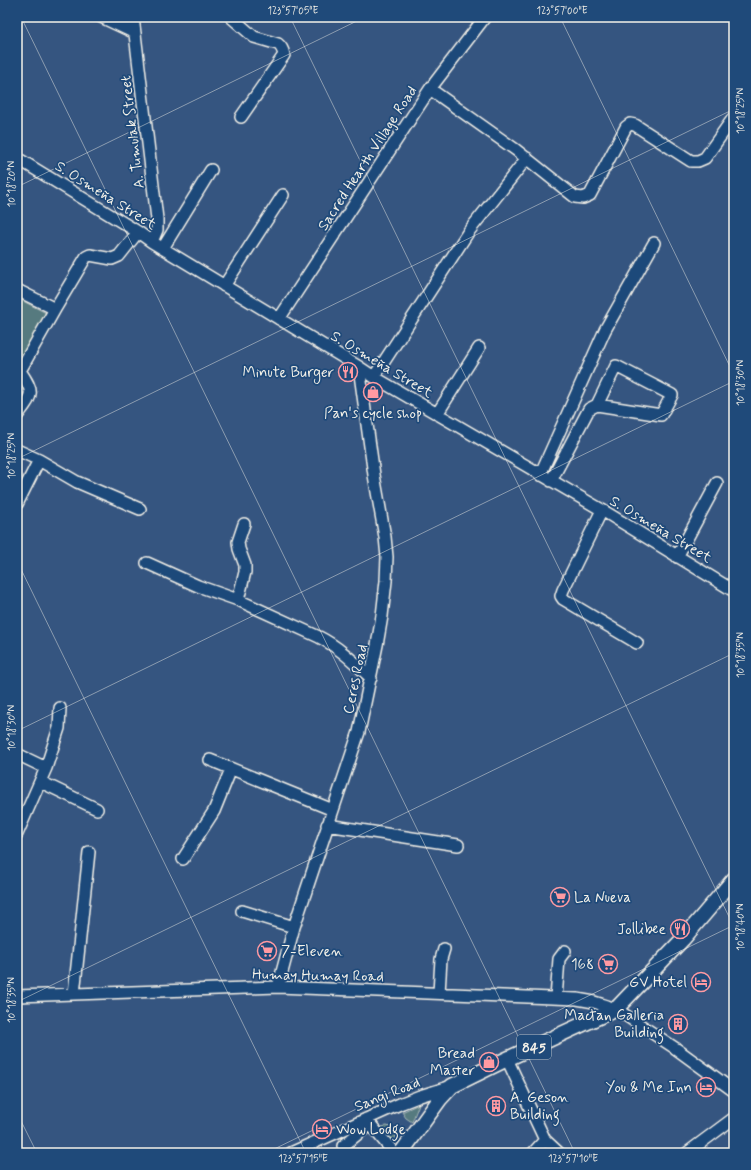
<svg xmlns="http://www.w3.org/2000/svg" width="751" height="1170" font-family="Mynerve,sans-serif">
<style>
.green{fill:#577a7f;stroke:#a6b6b4}
.lines{fill:none;stroke-linecap:round;stroke-linejoin:round}
.minor-casing{stroke:#f4f1e8;stroke-width:14}
.major-casing{stroke:#f4f1e8;stroke-width:17}
.minor{stroke:#1f4a7a;stroke-width:11}
.major{stroke:#1f4a7a;stroke-width:14}
.ticks{fill:none;stroke:#f4f1e8;stroke-width:1;stroke-opacity:0.45}
.labels{text-anchor:middle;stroke-width:3.5;stroke-linejoin:round;paint-order:stroke}
.shield{fill:#1f4a7a;stroke:#b4bfc7;stroke-width:1}
.shield-label{font-size:14px;font-weight:bold;fill:#f4f1e8}
.street-label{font-size:15px;fill:#f4f1e8;stroke:#1f4a7a}
.poi-label{font-size:15px;fill:#f4f1e8;stroke:#1f4a7a;text-anchor:end}
.neatline{fill:none;stroke:#f4f1e8;stroke-width:1.5}
.ticks-label{font-size:10px;text-anchor:middle;fill:#f4f1e8}
</style>
<rect width="100%" height="100%" fill="#355580"/>
<filter id="ink" filterUnits="userSpaceOnUse"><feTurbulence type="fractalNoise" baseFrequency=".025" numOctaves="2"/><feDisplacementMap in="SourceGraphic" scale="8" xChannelSelector="R" yChannelSelector="G"/><feConvolveMatrix kernelMatrix="1 2 1 2 8 2 1 2 1" color-interpolation-filters="sRGB"/></filter>
<g filter="url(#ink)">
<!-- green -->
<path class="green" d="M19,299L48,314L17,366V302Z
M419,1104L412,1122L406,1118L402,1112Z
M387,1126C395,1128 397,1135 395,1142L381,1127Z"/>
<g class="lines">
<defs>
<path id="minor" d="M101,17L135,33
M133,17L157,219V230L152,242
M231,17L254,37L278,44C282,47 283,50 284,55L241,117
M430,89L516,150L575,197L583,198L590,195L626,127L630,124L635,125L691,161H698L705,158L734,117
M17,158L138,232L152,242L359,367L374,377L602,510L734,591
M163,248L211,170
M224,286L283,195
M17,293L19,291L55,309
M279,319L430,89L485,17
M17,376L55,309L86,257L90,255L112,259L119,256L138,232
M374,377L469,231L527,158
M437,414L479,348
M17,416C32,395 36,394 20,371
M17,450L39,460L77,482L140,509
M540,475L605,330L654,243
M551,481L589,409L597,405L661,415L672,395L616,366L597,405
M17,504L39,460
M602,510L563,590L561,596L563,599L637,643
M677,557L717,483
M147,563L198,586L238,600L319,637C339,647 355,663 371,678
M238,600L245,572V565L239,549L238,542L244,524
M17,754L46,768
M210,760L333,810
M41,782L97,809
M327,825L458,845
M17,834L46,768L59,728L60,708
M183,859L214,811L231,769
M242,911L294,927
M278,987L294,927L359,732L377,645L382,616L386,581L387,557L385,537L374,475L359,367
M439,993L441,959L444,949
M74,994L89,852
M17,996L278,987L577,999L594,1002L616,1009L675,1048L734,1091
M556,998L559,959L565,951
M507,1059L545,1140L559,1153
M366,1119L394,1153
M343,1146L370,1124
M291,1153L402,1103L420,1096L452,1086
M533,1153L545,1140
M687,1153L734,1118"/>
<path id="major" d="M401,1153L440,1099L452,1086L507,1059L616,1009L683,939L734,879"/>
</defs>
<!-- minor casing -->
<use href="#minor" class="minor-casing"/>
<!-- major casing -->
<use href="#major" class="major-casing"/>
<!-- minor -->
<use href="#minor" class="minor"/>
<!-- major -->
<use href="#major" class="major"/>
</g>
</g>
<!-- ticks -->
<path class="ticks" d="M21,17L575,1153M290,17L734,927M560,17L734,375M17,187L365,17M17,459L734,109M17,561L306,1153M17,731L734,381M17,1002L734,653M17,1113L37,1153M266,1153L734,925"/>
<!-- icons -->
<defs>
<symbol id="restaurant-ring" viewBox="-11 -11 22 22"><circle r="9.5" fill="#1f4a7a" stroke="#ff9aa2" stroke-width="1.5"/><path d="M-5-6h1v4h1v-4h1v4h1v-4h1v5L-1.5 .5V6h-2V.5L-5-1ZM5-6V6H3V1.5H1.5Q1.5-4 5-6Z" fill="#ff9aa2"/></symbol>
<symbol id="shop-ring" viewBox="-11 -11 22 22"><circle r="9.5" fill="#1f4a7a" stroke="#ff9aa2" stroke-width="1.5"/><path d="M-5-2.5h2.3a2.7 3.5 0 0 1 5.4 0H5L5.5 6h-11ZM-1.5-2.5h3a1.5 2.3 0 0 0-3 0Z" fill="#ff9aa2"/></symbol>
<symbol id="supermarket-ring" viewBox="-11 -11 22 22"><circle r="9.5" fill="#1f4a7a" stroke="#ff9aa2" stroke-width="1.5"/><path d="M-6-5.5h2.5l.6 2H6L4.5 2H-2.5L-4.4-4H-6ZM-1.5 3.2a1.3 1.3 0 1 0 .1 0ZM3 3.2a1.3 1.3 0 1 0 .1 0Z" fill="#ff9aa2"/></symbol>
<symbol id="hotel-ring" viewBox="-11 -11 22 22"><circle r="9.5" fill="#1f4a7a" stroke="#ff9aa2" stroke-width="1.5"/><path d="M-6-4.5h1.5V1H6V5H4.5V3h-9V5H-6ZM-4 0a1.8 1.8 0 1 1 3.6 0ZM.5 0V-2.5h3Q6-2.5 6 0Z" fill="#ff9aa2"/></symbol>
<symbol id="building-ring" viewBox="-11 -11 22 22"><circle r="9.5" fill="#1f4a7a" stroke="#ff9aa2" stroke-width="1.5"/><path d="M-4-6H4V6H1V3H-1V6H-4ZM-2.5-4.3h1.7v1.8h-1.7ZM.8-4.3h1.7v1.8H.8ZM-2.5-1h1.7V.8h-1.7ZM.8-1h1.7V.8H.8Z" fill="#ff9aa2"/></symbol>
</defs>
<g fill-rule="evenodd">
<use href="#restaurant-ring" x="337" y="361" width="22" height="22"/>
<use href="#shop-ring" x="362" y="381" width="22" height="22"/>
<use href="#supermarket-ring" x="549" y="886" width="22" height="22"/>
<use href="#restaurant-ring" x="669" y="918" width="22" height="22"/>
<use href="#supermarket-ring" x="256" y="940" width="22" height="22"/>
<use href="#supermarket-ring" x="597" y="953" width="22" height="22"/>
<use href="#hotel-ring" x="690" y="971" width="22" height="22"/>
<use href="#building-ring" x="667" y="1013" width="22" height="22"/>
<use href="#shop-ring" x="478" y="1051" width="22" height="22"/>
<use href="#hotel-ring" x="695" y="1076" width="22" height="22"/>
<use href="#building-ring" x="485" y="1095" width="22" height="22"/>
<use href="#hotel-ring" x="311" y="1118" width="22" height="22"/>
</g>
<g class="labels">
<!-- shield labels -->
<rect class="shield" x="517" y="1035" width="34" height="24" rx="3"/>
<g class="shield-label">
<text x="534" y="1052">845</text>
</g>
<!-- street labels -->
<g class="street-label">
<text transform="translate(132 132) rotate(-97)" y="5">A. Tumulak Street</text>
<text transform="translate(367 158) rotate(-57)" y="5">Sacred Hearth Village Road</text>
<text transform="translate(106 195) rotate(32)" y="5">S. Osmeña Street</text>
<text transform="translate(382 364) rotate(31)" y="5">S. Osmeña Street</text>
<text transform="translate(661 529) rotate(31)" y="5">S. Osmeña Street</text>
<text transform="translate(355 679) rotate(-78)" y="5">Ceres Road</text>
<text transform="translate(318 975) rotate(1)" y="5">Humay Humay Road</text>
<text transform="translate(387 1094) rotate(-22)" y="5">Sangi Road</text>
</g>
<!-- poi labels -->
<g class="poi-label">
<text x="334" y="377">Minute Burger</text>
<text x="373" y="418" text-anchor="middle">Pan's cycle shop</text>
<text x="574" y="902" text-anchor="start">La Nueva</text>
<text x="666" y="934">Jollibee</text>
<text x="281" y="956" text-anchor="start">7-Eleven</text>
<text x="594" y="969">168</text>
<text x="687" y="987">GV Hotel</text>
<text x="664" y="1020">Mactan Galleria<tspan x="664" dy="17">Building</tspan></text>
<text x="475" y="1058">Bread<tspan x="475" dy="17">Master</tspan></text>
<text x="692" y="1092">You &amp; Me Inn</text>
<text x="510" y="1102" text-anchor="start">A. Geson<tspan x="510" dy="17">Building</tspan></text>
<text x="336" y="1134" text-anchor="start">Wow Lodge</text>
</g>
</g>
<!-- margin -->
<rect width="751" height="1170" fill="none" stroke="#1f4a7a" stroke-width="44"/>
<rect x="22" y="22" width="707" height="1126" class="neatline"/>
<g class="ticks-label">
<text x="293" y="14">123°57'05"E</text>
<text x="562" y="14">123°57'00"E</text>
<text transform="translate(740 111) rotate(-90)" y="4">10°18'25"N</text>
<text transform="translate(11 184) rotate(-90)" y="4">10°18'20"N</text>
<text transform="translate(740 383) rotate(-90)" y="4">10°18'30"N</text>
<text transform="translate(11 456) rotate(-90)" y="4">10°18'25"N</text>
<text transform="translate(740 655) rotate(-90)" y="4">10°18'35"N</text>
<text transform="translate(11 728) rotate(-90)" y="4">10°18'30"N</text>
<text transform="translate(740 927) rotate(-90)" y="4">10°18'40"N</text>
<text transform="translate(11 1000) rotate(-90)" y="4">10°18'35"N</text>
<text x="303" y="1162">123°57'15"E</text>
<text x="573" y="1162">123°57'10"E</text>
</g>
</svg>
